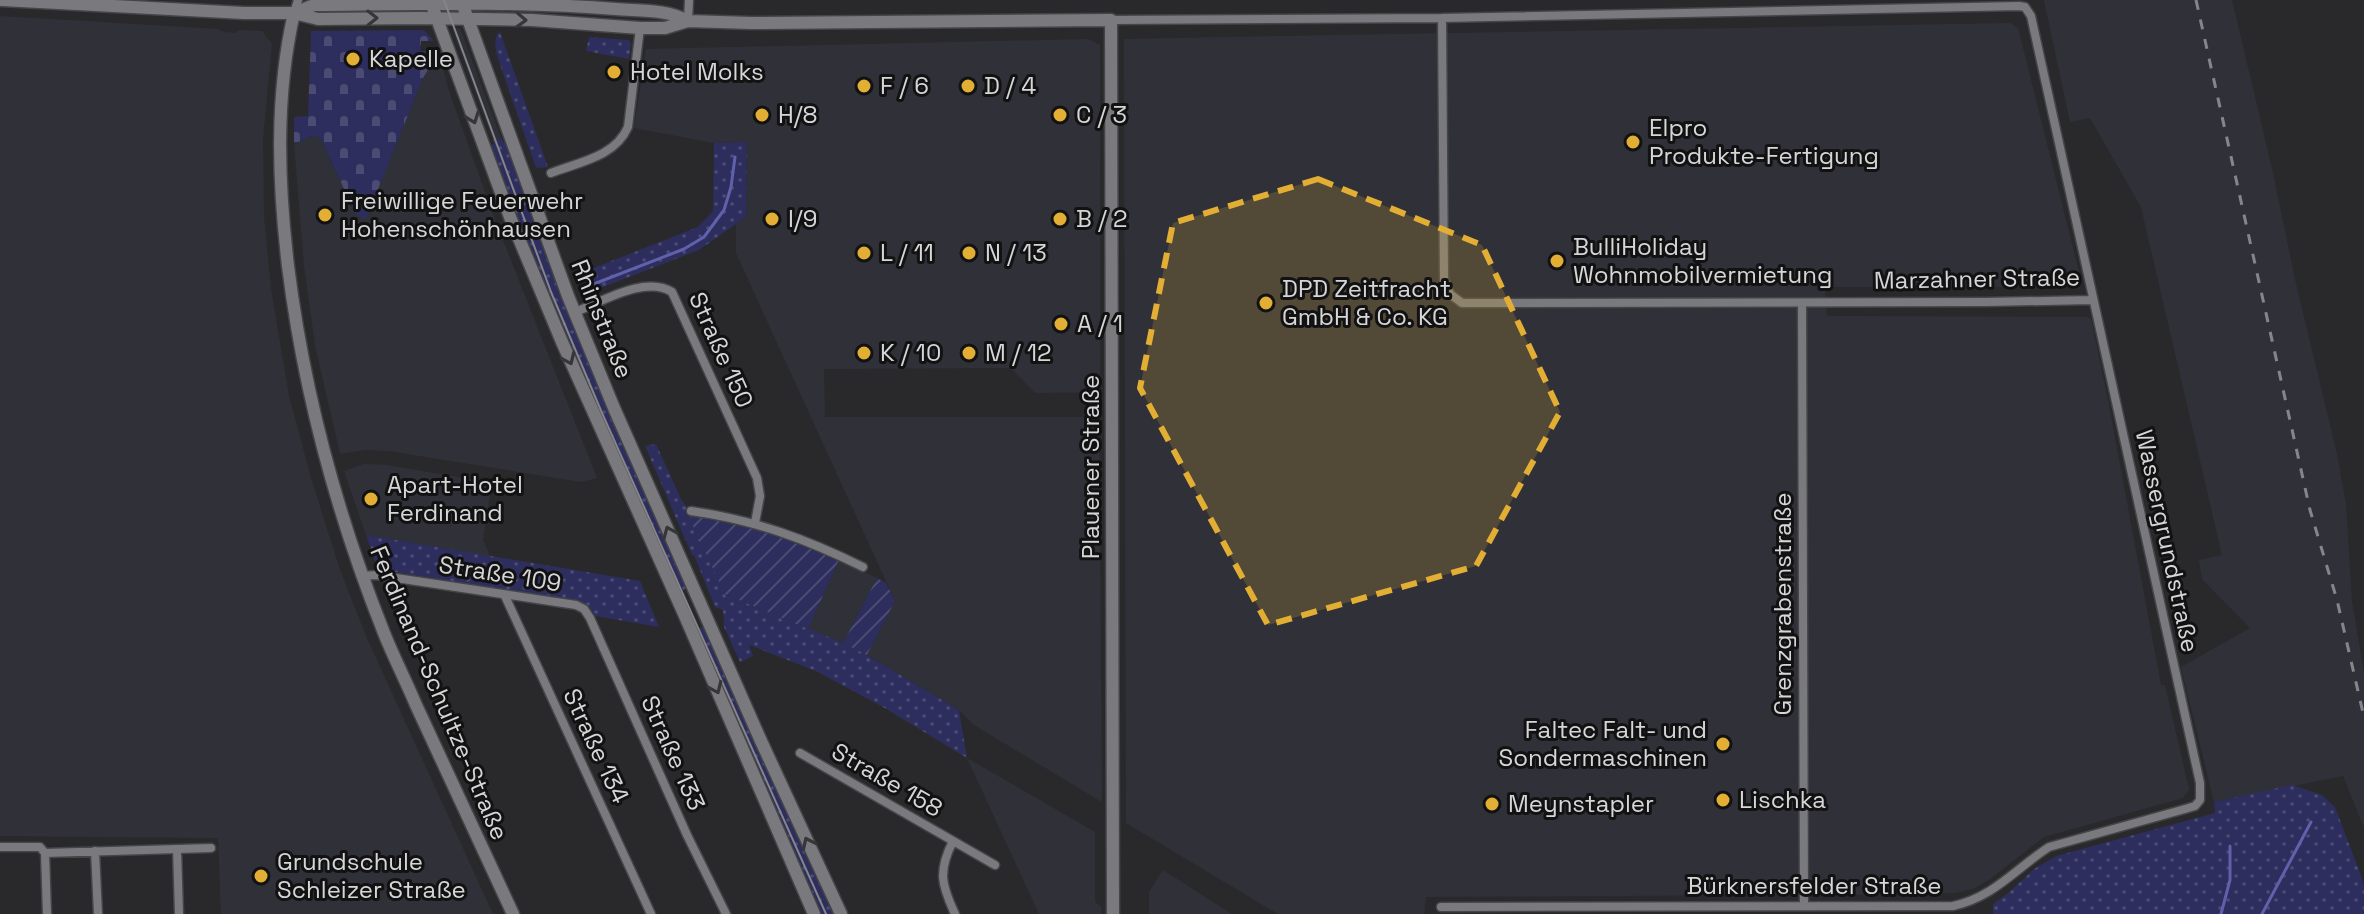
<svg xmlns="http://www.w3.org/2000/svg" width="2364" height="914" font-family="'Space Grotesk',sans-serif">
<style>
.built{fill:#303039}
.grass{fill:url(#grass-dots)}
.cemetery{fill:url(#cemetery-stones)}
.garden{fill:url(#garden-furrows)}
.lines{fill:none;stroke-linecap:round;stroke-linejoin:round}
.stream{stroke:#6061aa;stroke-width:3}
.street-casing{stroke:#444547;stroke-width:11}
.secondary-casing{stroke:#444547;stroke-width:15}
.street{stroke:#7a7a7e;stroke-width:8}
.secondary{stroke:#7a7a7e;stroke-width:12}
.tram{stroke:#868689;stroke-width:2}
.rail{stroke:#868689;stroke-width:3;stroke-dasharray:10 10;stroke-linecap:butt}
.oneway{stroke:#363638}
.marked{fill:#e2ae34;fill-opacity:0.2;stroke:#e2ae34;stroke-width:6;stroke-dasharray:16 10;stroke-linejoin:round}
.poi-dot{fill:#e2ae34;stroke:#121213;stroke-width:3}
.labels{text-anchor:middle;stroke-width:6;stroke-linejoin:round;paint-order:stroke}
.poi-label{font-size:24px;fill:#d6d6d8;stroke:#121213;text-anchor:start}
.street-label{font-size:24px;fill:#d6d6d8;stroke:#121213}
</style>
<defs>
<pattern id="grass-dots" width="8" height="8" patternUnits="userSpaceOnUse" patternTransform="scale(2)"><rect width="8" height="8" fill="#2d2d5e"/><path d="M2 2h.1M6 6h.1" fill="none" stroke="#4b4b74" stroke-width="1.8" stroke-linecap="round"/></pattern>
<pattern id="cemetery-stones" width="16" height="16" patternUnits="userSpaceOnUse" patternTransform="scale(2)"><rect width="16" height="16" fill="#2d2d5e"/><path d="M2 7V4a2 2 0 0 1 4 0v3zM10 15v-3a2 2 0 0 1 4 0v3z" fill="#4b4b74"/></pattern>
<pattern id="garden-furrows" width="10" height="10" patternUnits="userSpaceOnUse" patternTransform="scale(2)"><rect width="10" height="10" fill="#2d2d5e"/><path d="M-1 1l2-2M0 10L10 0M9 11l2-2" fill="none" stroke="#4b4b74"/></pattern>
</defs>
<rect width="100%" height="100%" fill="#29292c"/>
<!-- built -->
<path class="built" d="M2044,0H2232L2273,173L2296,284L2337,454L2346,504L2352,602L2364,674V828L2343,776L2214,802L2181,667L2250,628L2202,579L2199,560L2222,555L2141,207L2090,118L2070,122Z
M0,16L218,29L224,32L235,33L239,30L262,31L272,44L263,138L264,217L271,289L289,396L311,478L339,567L366,636L493,914H221L218,838L0,836Z
M2010,23L2018,28L2079,272L2074,281L2069,287H1825L1827,316L2087,317L2091,319L2107,395L2161,685H2165L2189,789L2183,798L2044,837L1990,879L1975,888L1956,893L1832,895L1819,889L1814,880H1791L1785,890L1775,895L1426,897L1424,914H1278L1126,823L1124,39Z
M460,28L501,138L493,140L452,29Z
M1088,39L1100,45V392L1035,393L1011,368L824,369L825,417H1099L1102,802L974,725L959,710L867,655L895,601L736,253V224L746,217L747,142L714,143L634,128L646,49Z
M435,59L441,60L448,88L495,220L597,478L581,482L389,451L365,450L340,454L315,345L304,265L294,144L313,136L320,137L355,214L366,218L423,78Z
M363,464L387,465L492,483L483,540L490,556L366,535L344,471Z
M839,560L877,578L843,643L808,629Z
M967,758L1095,832V902L1101,907V914H1039Z
M1163,870L1232,914H1149V892Z"/>
<!-- grass -->
<path class="grass" d="M500,32L548,167L536,168L497,56L495,43L497,34Z
M589,37L629,40L631,44L629,59L586,51Z
M501,138L503,142L507,141L584,352L688,588L679,592C614,444 546,297 490,146L494,144L493,140Z
M747,142L746,217L699,250L593,291L586,271L698,227L713,211L714,143Z
M656,444L681,499L692,515L725,594L855,648L959,710L967,758L883,707L816,671L749,645L753,656L740,662L724,627L723,610L715,607L694,555H692L645,446Z
M366,535L640,581L659,627L595,616L587,605L575,601L378,569Z
M704,626L835,914H822L696,630Z
M2292,785L2322,795L2335,807L2360,873L2364,886V914H1993V904L2007,894L2034,869L2056,856L2215,813L2214,802Z"/>
<!-- cemetery -->
<path class="cemetery" d="M424,30L434,41H421L420,51H432L435,59L423,78L366,219L356,215L320,137L312,136L294,144V117L308,116L311,31Z"/>
<!-- garden -->
<path class="garden" d="M692,515L769,533L839,560L808,629L725,594L691,522Z
M877,578L886,583L895,601L867,655L843,643Z"/>
<g class="lines">
<!-- stream -->
<path class="stream" d="M586,287L684,249L704,237L724,210L731,187L735,157
M2221,914L2230,880V846
M2262,914L2311,822"/>
<defs>
<path id="street" d="M294,13L298,0
M1442,18L1444,279L1450,294L1462,303L1986,302L2092,300
M1111,20L1442,18L2019,6L2025,7L2031,16L2200,783V800L2195,806L2185,809L2049,847C2015,869 1994,897 1953,906L1441,907
M688,21L689,0
M551,173C579,162 615,157 628,127L640,28
M1802,303L1804,906
M575,312C602,302 645,275 672,292L757,478L760,496L755,523
M691,511C755,520 806,539 863,567
M362,576L376,575L576,605L584,609L590,618L687,835L726,914
M505,596L651,914
M800,753L995,865
M953,841C938,871 941,884 955,914
M0,847H40L45,853L47,914
M177,849L179,914
M95,851L98,914
M45,853L211,848"/>
<path id="secondary" d="M2,0L244,13H294L318,19L419,18L532,20L640,28H665L688,21L751,23L1111,20L1113,914
M430,0L510,217L562,342L685,616L814,914
M461,0L568,296L614,408L761,741L841,914
M294,13C275,97 278,181 288,266C304,393 337,515 384,633C394,658 406,681 416,705C448,775 481,844 513,914
M294,13L314,5C415,4 516,1 616,9C640,11 667,9 688,21"/>
</defs>
<!-- street casing -->
<use href="#street" class="street-casing"/>
<!-- secondary casing -->
<use href="#secondary" class="secondary-casing"/>
<!-- street -->
<use href="#street" class="street"/>
<!-- secondary -->
<use href="#secondary" class="secondary"/>
<!-- tram -->
<path class="tram" d="M444,0L551,292L602,413L826,914"/>
<!-- rail -->
<path class="rail" d="M2196,0L2310,510L2337,600L2364,717"/>
</g>
<!-- one-way arrows -->
<defs><path id="oneway-chevron" d="M-2-3.5L2.5 0L-2 3.5" fill="none" stroke-width="1.6" stroke-linecap="round" stroke-linejoin="round" transform="scale(2)"/></defs>
<g class="oneway">
<use href="#oneway-chevron" transform="translate(372 18) rotate(-1)"/>
<use href="#oneway-chevron" transform="translate(521 20) rotate(2)"/>
<use href="#oneway-chevron" transform="translate(473 118) rotate(70)"/>
<use href="#oneway-chevron" transform="translate(569 359) rotate(66)"/>
<use href="#oneway-chevron" transform="translate(669 532) rotate(-113)"/>
<use href="#oneway-chevron" transform="translate(716 688) rotate(66)"/>
<use href="#oneway-chevron" transform="translate(808 843) rotate(-115)"/>
</g>
<!-- marked area -->
<path class="marked" d="M1318,179L1482,245L1560,412L1476,566L1268,625L1140,388L1173,223Z"/>
<!-- markers -->
<g class="poi-dot">
<circle cx="353" cy="59" r="8"/>
<circle cx="614" cy="72" r="8"/>
<circle cx="864" cy="86" r="8"/>
<circle cx="968" cy="86" r="8"/>
<circle cx="762" cy="115" r="8"/>
<circle cx="1060" cy="115" r="8"/>
<circle cx="1633" cy="142" r="8"/>
<circle cx="325" cy="215" r="8"/>
<circle cx="772" cy="219" r="8"/>
<circle cx="1060" cy="219" r="8"/>
<circle cx="864" cy="253" r="8"/>
<circle cx="969" cy="253" r="8"/>
<circle cx="1557" cy="261" r="8"/>
<circle cx="1266" cy="303" r="8"/>
<circle cx="1061" cy="324" r="8"/>
<circle cx="864" cy="353" r="8"/>
<circle cx="969" cy="353" r="8"/>
<circle cx="371" cy="499" r="8"/>
<circle cx="1723" cy="744" r="8"/>
<circle cx="1723" cy="800" r="8"/>
<circle cx="1492" cy="804" r="8"/>
<circle cx="261" cy="876" r="8"/>
</g>
<g class="labels">
<!-- poi labels -->
<g class="poi-label">
<text x="369" y="67">Kapelle</text>
<text x="630" y="80">Hotel Molks</text>
<text x="880" y="94">F / 6</text>
<text x="984" y="94">D / 4</text>
<text x="778" y="123">H/8</text>
<text x="1076" y="123">C / 3</text>
<text x="1649" y="136">Elpro<tspan x="1649" dy="28">Produkte-Fertigung</tspan></text>
<text x="341" y="209">Freiwillige Feuerwehr<tspan x="341" dy="28">Hohenschönhausen</tspan></text>
<text x="788" y="227">I/9</text>
<text x="1076" y="227">B / 2</text>
<text x="1573" y="255">BulliHoliday<tspan x="1573" dy="28">Wohnmobilvermietung</tspan></text>
<text x="880" y="261">L / 11</text>
<text x="985" y="261">N / 13</text>
<text x="1282" y="297">DPD Zeitfracht<tspan x="1282" dy="28">GmbH &amp; Co. KG</tspan></text>
<text x="1077" y="332">A / 1</text>
<text x="880" y="361">K / 10</text>
<text x="985" y="361">M / 12</text>
<text x="387" y="493">Apart-Hotel<tspan x="387" dy="28">Ferdinand</tspan></text>
<text x="1707" y="738" text-anchor="end">Faltec Falt- und<tspan x="1707" dy="28">Sondermaschinen</tspan></text>
<text x="1739" y="808">Lischka</text>
<text x="1508" y="812">Meynstapler</text>
<text x="277" y="870">Grundschule<tspan x="277" dy="28">Schleizer Straße</tspan></text>
</g>
<!-- street labels -->
<g class="street-label">
<text transform="translate(1977 279) rotate(-1)" y="8">Marzahner Straße</text>
<text transform="translate(602 319) rotate(68)" y="8">Rhinstraße</text>
<text transform="translate(721 350) rotate(66)" y="8">Straße 150</text>
<text transform="translate(1091 467) rotate(-90)" y="8">Plauener Straße</text>
<text transform="translate(2167 541) rotate(78)" y="8">Wassergrundstraße</text>
<text transform="translate(500 574) rotate(9)" y="8">Straße 109</text>
<text transform="translate(1783 604) rotate(-90)" y="8">Grenzgrabenstraße</text>
<text transform="translate(439 693) rotate(67)" y="8">Ferdinand-Schultze-Straße</text>
<text transform="translate(596 746) rotate(65)" y="8">Straße 134</text>
<text transform="translate(673 753) rotate(66)" y="8">Straße 133</text>
<text transform="translate(887 780) rotate(30)" y="8">Straße 158</text>
<text x="1814" y="894">Bürknersfelder Straße</text>
</g>
</g>
</svg>
